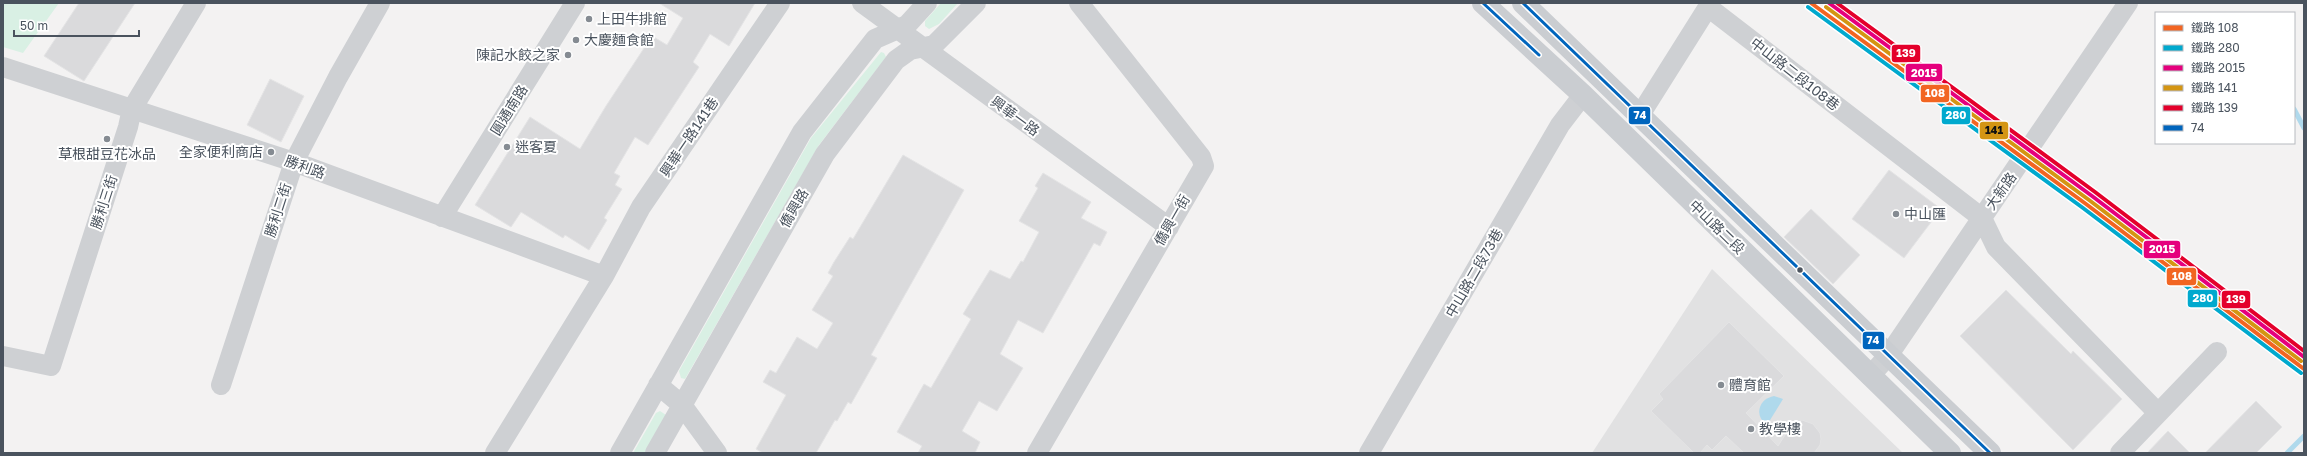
<svg xmlns="http://www.w3.org/2000/svg" width="2307" height="456" font-family="'Golos Text','Noto Sans TC',sans-serif">
<style>
.education{fill:#e1e1e2}
.green{fill:#d9f0e4}
.water{fill:#afd9ec}
.lines{fill:none;stroke-linecap:round;stroke-linejoin:round}
.stream{stroke:#afd9ec;stroke-width:5}
.building{fill:#dadadc;stroke:#e4e4e5}
.minor{stroke:#ced0d3;stroke-width:20}
.major{stroke:#cacdd1;stroke-width:22}
.bus-1-casing{stroke:#fff;stroke-width:6}
.bus-1{stroke:#0065bd;stroke-width:3}
.rail-1-casing{stroke:#fff;stroke-width:7}
.rail-2-casing{stroke:#fff;stroke-width:7}
.rail-3-casing{stroke:#fff;stroke-width:7}
.rail-4-casing{stroke:#fff;stroke-width:7}
.rail-5-casing{stroke:#fff;stroke-width:7}
.rail-1{stroke:#f26522;stroke-width:4}
.rail-2{stroke:#00a9ce;stroke-width:4}
.rail-3{stroke:#e5007d;stroke-width:4}
.rail-4{stroke:#d49513;stroke-width:4}
.rail-5{stroke:#e4002b;stroke-width:4}
.poi-dot{fill:#858b92;stroke:#fff;stroke-width:1.5}
.bus-dot{fill:#4a535e;stroke:#fff;stroke-width:1.5}
.labels{text-anchor:middle;stroke-width:4;stroke-linejoin:round;paint-order:stroke}
.poi-label{font-size:14px;fill:#4a535e;stroke:#fff;text-anchor:start}
.street-label{font-size:14px;fill:#4a535e;stroke:#fff}
.line-badge{stroke:#fff;stroke-width:1.5}
.badge-label{font-size:11px;text-anchor:middle;font-weight:bold;fill:#fff}
.pale-badge-label{font-size:11px;text-anchor:middle;font-weight:bold;fill:#111}
</style>
<rect width="100%" height="100%" fill="#f3f2f2"/>
<!-- education -->
<path class="education" d="M1712,269L1903,453H1592Z"/>
<!-- green -->
<path class="green" d="M3,3H59L23,53L3,47Z
M941,3H958L939,24L929,29L925,26V21Z
M881,52L884,53L886,57L883,61L819,145L685,379L681,378L679,371L811,138Z
M660,411L666,415L645,453H633L656,413Z"/>
<!-- water -->
<path class="water" d="M1774,396L1783,399L1767,425C1754,416 1758,399 1774,396Z"/>
<g class="lines">
<!-- stream -->
<path class="stream" d="M2294,109L2304,128
M2287,453L2304,436"/>
</g>
<!-- building -->
<path class="building" d="M79,3H135L84,81L44,56Z
M659,3H755L729,46L710,34L693,62L699,67L648,145L635,137L614,173L620,176L615,185L622,189L604,218L607,220L589,250L565,235L563,238L521,212L511,227L475,205L530,117L580,149L606,106L652,36L667,45L683,18Z
M270,79L304,96L281,142L247,125Z
M903,155L964,190L871,355L877,358L851,404L848,402L837,421L835,420L816,453H763L756,449L786,395L763,382L770,370L776,373L797,337L817,349L833,323L812,310L833,276L828,273L834,262L850,237L853,239Z
M1889,170L1941,209L1904,258L1852,219Z
M1043,173L1091,202L1081,218L1107,232L1100,246L1094,243L1043,333L1018,320L1000,354L1023,368L997,411L979,401L962,431L980,442L975,453H918L922,446L897,432L924,384L931,388L971,319L963,314L990,270L1010,279L1021,261L1023,262L1039,232L1019,221L1038,188L1035,186Z
M1811,209L1860,255L1833,284L1784,237Z
M2006,290L2071,354L2073,351L2122,399L2073,450L1960,336Z
M1729,322L1784,376L1746,413L1778,446L1792,424L1802,420L1813,424L1820,433L1821,439L1820,445L1814,453H1744L1726,436L1712,450L1707,445L1700,453H1694L1651,411L1663,399L1659,394Z
M2256,401L2282,427L2256,453H2205Z
M2168,431L2190,453H2147Z"/>
<g class="lines">
<!-- minor -->
<path class="minor" d="M862,3L1169,227
M3,67L294,162L604,276
M1640,115L1708,7L1982,218L1996,247L2158,413
M442,217L575,3
M3,356L51,366L128,127L132,109L196,3
M1870,376L1888,356L2128,3
M221,385L294,162L338,77L380,3
M658,385L682,405L717,453
M495,453L604,276L641,207L780,3
M620,453L802,132L875,39L907,25L927,3
M655,453L825,154L896,60L910,50L934,45L976,3
M1037,453L1204,166L1201,157L1079,3
M1369,453L1560,125L1583,95
M2120,453L2217,352"/>
<!-- major -->
<path class="major" d="M1483,3L1583,95L1950,453
M1523,3L1990,453"/>
<defs>
<path id="bus-1" d="M1483,3L1539,55
M1523,3L1990,453"/>
</defs>
<!-- bus-1 casing -->
<use href="#bus-1" class="bus-1-casing"/>
<!-- bus-1 -->
<use href="#bus-1" class="bus-1"/>
<defs>
<path id="rail-1" d="M1811,3L2086,204L2304,369"/>
<path id="rail-2" d="M1808,7L2083,208L2301,373"/>
<path id="rail-3" d="M1829,3L2092,196L2304,357"/>
<path id="rail-4" d="M1826,7L2089,200L2301,361"/>
<path id="rail-5" d="M1837,3L2095,192L2304,351"/>
</defs>
<!-- rail-1 casing -->
<use href="#rail-1" class="rail-1-casing"/>
<!-- rail-2 casing -->
<use href="#rail-2" class="rail-2-casing"/>
<!-- rail-3 casing -->
<use href="#rail-3" class="rail-3-casing"/>
<!-- rail-4 casing -->
<use href="#rail-4" class="rail-4-casing"/>
<!-- rail-5 casing -->
<use href="#rail-5" class="rail-5-casing"/>
<!-- rail-1 -->
<use href="#rail-1" class="rail-1"/>
<!-- rail-2 -->
<use href="#rail-2" class="rail-2"/>
<!-- rail-3 -->
<use href="#rail-3" class="rail-3"/>
<!-- rail-4 -->
<use href="#rail-4" class="rail-4"/>
<!-- rail-5 -->
<use href="#rail-5" class="rail-5"/>
</g>
<!-- markers -->
<g class="poi-dot">
<circle cx="589" cy="19" r="4"/>
<circle cx="576" cy="40" r="4"/>
<circle cx="568" cy="55" r="4"/>
<circle cx="107" cy="139" r="4"/>
<circle cx="507" cy="147" r="4"/>
<circle cx="271" cy="152" r="4"/>
<circle cx="1896" cy="214" r="4"/>
<circle cx="1721" cy="385" r="4"/>
<circle cx="1751" cy="429" r="4"/>
</g>
<circle class="bus-dot" cx="1800" cy="270" r="3.5"/>
<g class="labels">
<!-- poi labels -->
<g class="poi-label">
<text x="597" y="24">上田牛排館</text>
<text x="584" y="45">大慶麵食館</text>
<text x="560" y="60" text-anchor="end">陳記水餃之家</text>
<text x="515" y="152">迷客夏</text>
<text x="263" y="157" text-anchor="end">全家便利商店</text>
<text x="107" y="159" text-anchor="middle">草根甜豆花冰品</text>
<text x="1904" y="219">中山匯</text>
<text x="1729" y="390">體育館</text>
<text x="1759" y="434">教學樓</text>
</g>
<!-- street labels -->
<g class="street-label">
<text transform="translate(1795 74) rotate(38)" y="5">中山路二段108巷</text>
<text transform="translate(509 110) rotate(-58)" y="5">圓通南路</text>
<text transform="translate(1015 116) rotate(36)" y="5">興華一路</text>
<text transform="translate(689 137) rotate(-56)" y="5">興華一路141巷</text>
<text transform="translate(305 167) rotate(20)" y="5">勝利路</text>
<text transform="translate(2001 191) rotate(-55)" y="5">大新路</text>
<text transform="translate(104 202) rotate(-72)" y="5">勝利三街</text>
<text transform="translate(794 208) rotate(-60)" y="5">僑興路</text>
<text transform="translate(278 210) rotate(-72)" y="5">勝利二街</text>
<text transform="translate(1172 220) rotate(-60)" y="5">僑興一街</text>
<text transform="translate(1717 227) rotate(44)" y="5">中山路二段</text>
<text transform="translate(1474 273) rotate(-60)" y="5">中山路二段73巷</text>
</g>
</g>
<g class="line-badge">
<rect x="1891" y="44" width="30" height="19" rx="4" fill="#e4002b"/>
<rect x="1905" y="63" width="38" height="19" rx="4" fill="#e5007d"/>
<rect x="1920" y="84" width="30" height="19" rx="4" fill="#f26522"/>
<rect x="1941" y="106" width="30" height="19" rx="4" fill="#00a9ce"/>
<rect x="1628" y="106" width="23" height="19" rx="4" fill="#0065bd"/>
<rect x="1979" y="121" width="30" height="19" rx="4" fill="#d49513"/>
<rect x="2143" y="240" width="38" height="19" rx="4" fill="#e5007d"/>
<rect x="2166" y="267" width="31" height="19" rx="4" fill="#f26522"/>
<rect x="2187" y="289" width="31" height="19" rx="4" fill="#00a9ce"/>
<rect x="2221" y="290" width="30" height="19" rx="4" fill="#e4002b"/>
<rect x="1862" y="331" width="23" height="19" rx="4" fill="#0065bd"/>
</g>
<g class="badge-label">
<text x="1906" y="57">139</text>
<text x="1924" y="77">2015</text>
<text x="1935" y="97">108</text>
<text x="1956" y="119">280</text>
<text x="1640" y="119">74</text>
<text x="2162" y="253">2015</text>
<text x="2182" y="280">108</text>
<text x="2203" y="302">280</text>
<text x="2236" y="303">139</text>
<text x="1873" y="344">74</text>
</g>
<g class="pale-badge-label">
<text x="1994" y="134">141</text>
</g>
<!-- border -->
<rect width="2307" height="456" fill="none" stroke="#4a535e" stroke-width="8"/>
<!-- legend -->
<rect x="2155" y="12" width="140" height="132" fill="#ffffff" stroke="#b7babf"/>
<rect x="2163" y="25" width="20" height="6" fill="#f26522" stroke="#b7babf"/>
<text x="2191" y="32" font-size="12" fill="#4a535e">鐵路 108</text>
<rect x="2163" y="45" width="20" height="6" fill="#00a9ce" stroke="#b7babf"/>
<text x="2191" y="52" font-size="12" fill="#4a535e">鐵路 280</text>
<rect x="2163" y="65" width="20" height="6" fill="#e5007d" stroke="#b7babf"/>
<text x="2191" y="72" font-size="12" fill="#4a535e">鐵路 2015</text>
<rect x="2163" y="85" width="20" height="6" fill="#d49513" stroke="#b7babf"/>
<text x="2191" y="92" font-size="12" fill="#4a535e">鐵路 141</text>
<rect x="2163" y="105" width="20" height="6" fill="#e4002b" stroke="#b7babf"/>
<text x="2191" y="112" font-size="12" fill="#4a535e">鐵路 139</text>
<rect x="2163" y="125" width="20" height="6" fill="#0065bd" stroke="#b7babf"/>
<text x="2191" y="132" font-size="12" fill="#4a535e">74</text>
<!-- scale -->
<path d="M14 30v6h125v-6" fill="none" stroke="#4a535e" stroke-width="2"/>
<text x="20" y="30" font-size="12" fill="#4a535e" stroke="#ffffff" stroke-width="3" paint-order="stroke">50 m</text>
</svg>
